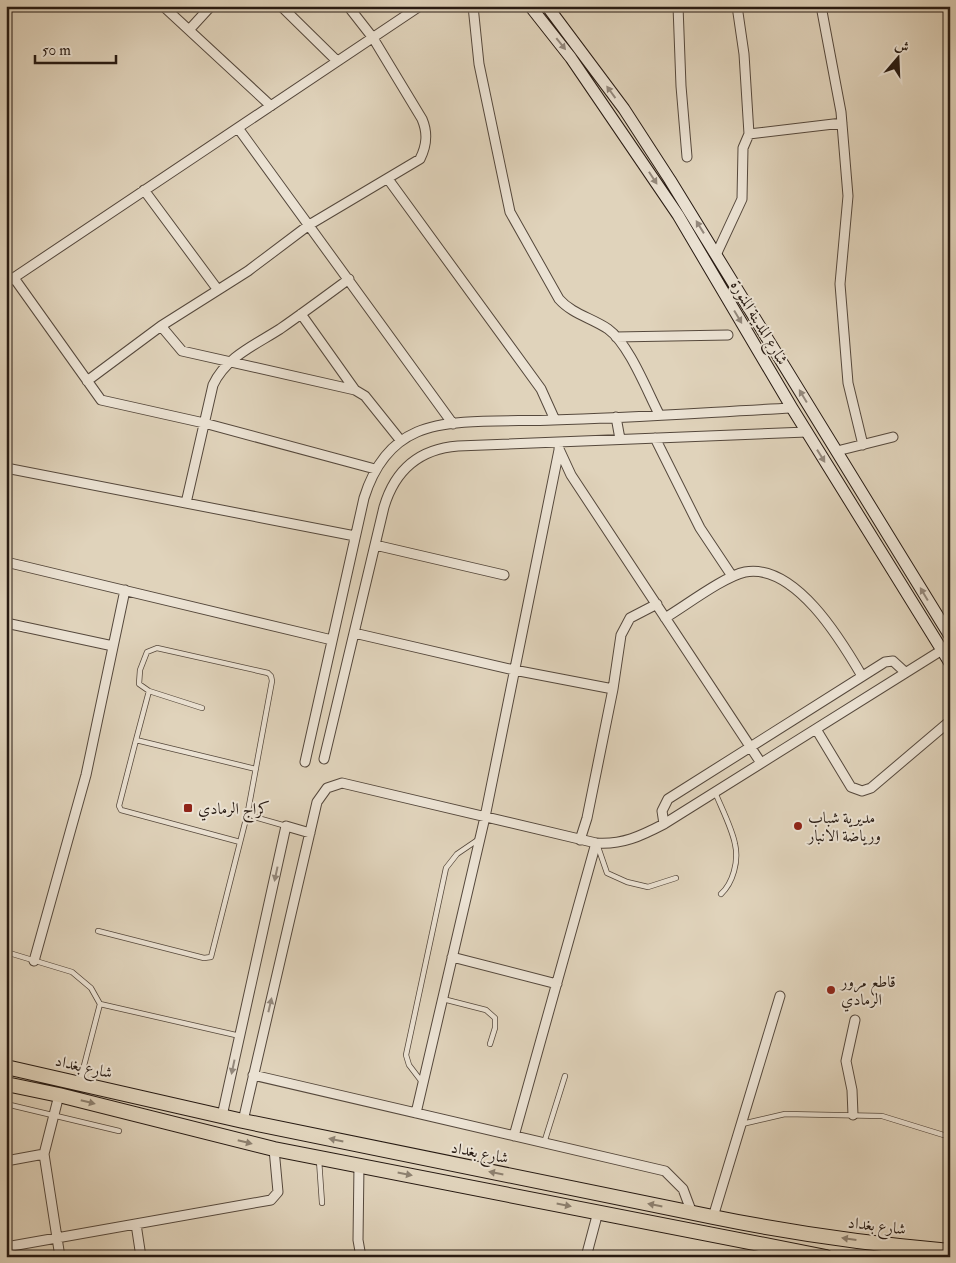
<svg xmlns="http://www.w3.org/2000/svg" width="956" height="1263" font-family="'IM FELL Double Pica',Amiri,serif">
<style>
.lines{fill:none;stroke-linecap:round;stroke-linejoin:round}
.service-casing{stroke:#55483c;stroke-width:6}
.minor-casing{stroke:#55483c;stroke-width:11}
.secondary-casing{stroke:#271a12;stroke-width:13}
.primary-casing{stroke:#271a12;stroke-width:16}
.service{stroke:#ebe2d3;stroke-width:4.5}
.minor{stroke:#ebe2d3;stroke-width:9}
.secondary{stroke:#ebe2d3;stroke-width:11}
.primary{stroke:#e0d3bb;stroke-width:14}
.oneway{fill:#93887c}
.oneway2{fill:#8d806f}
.poi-dot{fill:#8f2418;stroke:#ebe2d3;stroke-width:2}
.labels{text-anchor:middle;stroke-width:4;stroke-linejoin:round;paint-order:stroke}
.street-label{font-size:16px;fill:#271a12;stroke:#ebe2d3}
.poi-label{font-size:16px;fill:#271a12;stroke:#ebe2d3;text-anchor:start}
</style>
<rect width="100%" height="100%" fill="#e0d3bb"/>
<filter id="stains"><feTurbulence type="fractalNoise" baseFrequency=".004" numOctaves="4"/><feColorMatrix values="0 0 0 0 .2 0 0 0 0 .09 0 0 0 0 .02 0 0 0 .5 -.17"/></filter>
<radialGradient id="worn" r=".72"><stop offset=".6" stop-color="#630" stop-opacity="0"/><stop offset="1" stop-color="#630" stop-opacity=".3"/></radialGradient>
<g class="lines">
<defs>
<path id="service" d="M149,691L136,740L256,769
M202,708L149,691L139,684L140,670L147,652L157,648L268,673L271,676L272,681L248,811L254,817L286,826
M136,740L119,806L121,810L240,842
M715,792C721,807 732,828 735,844C739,861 733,883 721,894
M597,844L607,873L627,882L648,887L676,878
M98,931L204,958L211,957L248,811
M6,952L72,972L91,988L100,1004L80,1081
M443,999L486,1010L495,1018V1028L490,1044
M100,1004L240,1036
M422,1082L409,1065L406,1055L446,868L457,854L479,839
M6,1104L119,1131
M742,1124L785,1114L882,1116L950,1137
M544,1143L565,1076
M319,1160L322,1203"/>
<path id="minor" d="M163,6L271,106
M281,6L337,61
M473,6L479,64L510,212L559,299C572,314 592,318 608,329C629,344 647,391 659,414
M678,6L681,86L687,157
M737,6L744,54L749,134
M821,6L841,112L848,196L840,284L848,383L863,445
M189,30L211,6
M238,128L453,424
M388,179L541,389L555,420
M144,190L218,290L161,326L182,351L355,390L365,396L401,441
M716,255L742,199L743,148L749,134L842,123
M14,278L101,400L204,423L375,469
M6,283L420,6
M218,290L248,271L309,225L420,159C427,145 428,133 422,119L373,38L348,6
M301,314L355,390
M616,337L728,335
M87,381L161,326
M616,417L620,439
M655,438L700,528L732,576
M559,449L571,475L761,763
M837,451L893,437
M6,468L355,536
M186,503L213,385C226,357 255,345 280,329C303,313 326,296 349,279
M375,545L504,575
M6,562L332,640
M665,618C685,606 725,576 745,572C795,563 841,640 862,676
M6,623L113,646
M354,633L514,670L613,689
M816,729L851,787L862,791L871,788L950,721
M324,759L384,507C395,470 419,449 458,446L807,432
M305,762L364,498C373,469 389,444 417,432C450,417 515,422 553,420C632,418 712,412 792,408
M664,824L662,811L668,799L885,662L893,661L905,672
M580,840L587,818L613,689L621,635L630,618L657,604
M452,957L557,984
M34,961L86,775L125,590
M253,1075L665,1171L683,1189L692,1213
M416,1113L485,817L559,450
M853,1115L852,1090L846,1061L855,1020
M222,1116L286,826L310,833
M243,1121L317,802L327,788L342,783L596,843C622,845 641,836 664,824L950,645
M514,1136L596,843
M44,1154L60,1257
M6,1161L44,1154L59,1095
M359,1165L358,1240L361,1257
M713,1217L780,996
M136,1224L141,1257
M6,1247L271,1200L278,1192L274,1149
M586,1257L598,1212"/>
<path id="secondary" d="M530,6L571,58L678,215L792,408L950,663
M547,6L624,109L670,180L950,636"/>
<path id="primary" d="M6,1067L243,1121L713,1217C791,1233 870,1244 950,1251
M6,1084L59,1095L274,1149L826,1257"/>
</defs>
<!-- service casing -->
<use href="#service" class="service-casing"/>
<!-- minor casing -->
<use href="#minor" class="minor-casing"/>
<!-- secondary casing -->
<use href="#secondary" class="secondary-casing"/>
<!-- primary casing -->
<use href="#primary" class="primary-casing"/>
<!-- service -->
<use href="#service" class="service"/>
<!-- minor -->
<use href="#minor" class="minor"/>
<!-- secondary -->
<use href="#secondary" class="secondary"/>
<!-- primary -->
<use href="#primary" class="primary"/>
</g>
<!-- one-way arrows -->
<defs><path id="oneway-solid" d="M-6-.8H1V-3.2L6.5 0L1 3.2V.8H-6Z" transform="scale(1.25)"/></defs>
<g class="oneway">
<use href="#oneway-solid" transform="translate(561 44) rotate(51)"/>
<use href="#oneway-solid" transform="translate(611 92) rotate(-126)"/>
<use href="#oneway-solid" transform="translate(653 178) rotate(57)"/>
<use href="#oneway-solid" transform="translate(700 227) rotate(-122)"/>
<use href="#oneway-solid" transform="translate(738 317) rotate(59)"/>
<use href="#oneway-solid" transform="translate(803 396) rotate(-121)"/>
<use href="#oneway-solid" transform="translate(821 456) rotate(58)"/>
<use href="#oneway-solid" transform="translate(924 594) rotate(-121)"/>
<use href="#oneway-solid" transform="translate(276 874) rotate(102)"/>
<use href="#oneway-solid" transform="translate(270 1005) rotate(-77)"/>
<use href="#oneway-solid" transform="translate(233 1067) rotate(102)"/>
</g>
<g class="oneway2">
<use href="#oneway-solid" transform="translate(88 1102) rotate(14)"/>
<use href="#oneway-solid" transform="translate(336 1140) rotate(-168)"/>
<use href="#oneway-solid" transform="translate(245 1142) rotate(14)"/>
<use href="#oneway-solid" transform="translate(496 1173) rotate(-169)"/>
<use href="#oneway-solid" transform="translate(405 1174) rotate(11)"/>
<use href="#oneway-solid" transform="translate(564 1205) rotate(11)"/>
<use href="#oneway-solid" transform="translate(655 1205) rotate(-169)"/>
<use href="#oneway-solid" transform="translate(849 1239) rotate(-172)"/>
</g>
<!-- markers -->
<g class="poi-dot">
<rect x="183" y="803" width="10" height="10" rx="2.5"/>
<circle cx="798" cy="826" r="5"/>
<circle cx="831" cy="990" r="5"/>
</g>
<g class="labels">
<!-- street labels -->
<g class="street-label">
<text transform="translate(760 322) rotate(59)" y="6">شارع المدينة المنورة</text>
<text transform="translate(84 1066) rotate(13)" y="6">شارع بغداد</text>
<text transform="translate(480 1152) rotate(11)" y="6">شارع بغداد</text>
<text transform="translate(877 1225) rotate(7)" y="6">شارع بغداد</text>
</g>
<!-- poi labels -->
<g class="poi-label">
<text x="198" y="814">كراج الرمادي</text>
<text x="808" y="823">مديرية شباب<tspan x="808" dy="18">ورياضة الانبار</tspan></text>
<text x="841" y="987">قاطع مرور<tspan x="841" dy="18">الرمادي</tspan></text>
</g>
</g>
<!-- margin -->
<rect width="956" height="1263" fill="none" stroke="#e0d3bb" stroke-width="25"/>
<rect x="8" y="8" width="941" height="1248" fill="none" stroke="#271a12" stroke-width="2.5"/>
<rect x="12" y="12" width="931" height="1238" fill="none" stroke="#271a12"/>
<!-- north arrow -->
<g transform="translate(898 58) rotate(19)" stroke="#ebe2d3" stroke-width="4" paint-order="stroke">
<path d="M0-4L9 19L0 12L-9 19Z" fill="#271a12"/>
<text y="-8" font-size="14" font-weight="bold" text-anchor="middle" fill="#271a12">ش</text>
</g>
<!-- scale -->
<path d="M35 55v8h81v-8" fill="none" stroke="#271a12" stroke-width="2.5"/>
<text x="42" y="55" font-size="15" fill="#271a12" stroke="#ebe2d3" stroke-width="4" paint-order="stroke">50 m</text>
<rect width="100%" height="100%" filter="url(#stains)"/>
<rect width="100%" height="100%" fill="url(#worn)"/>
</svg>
